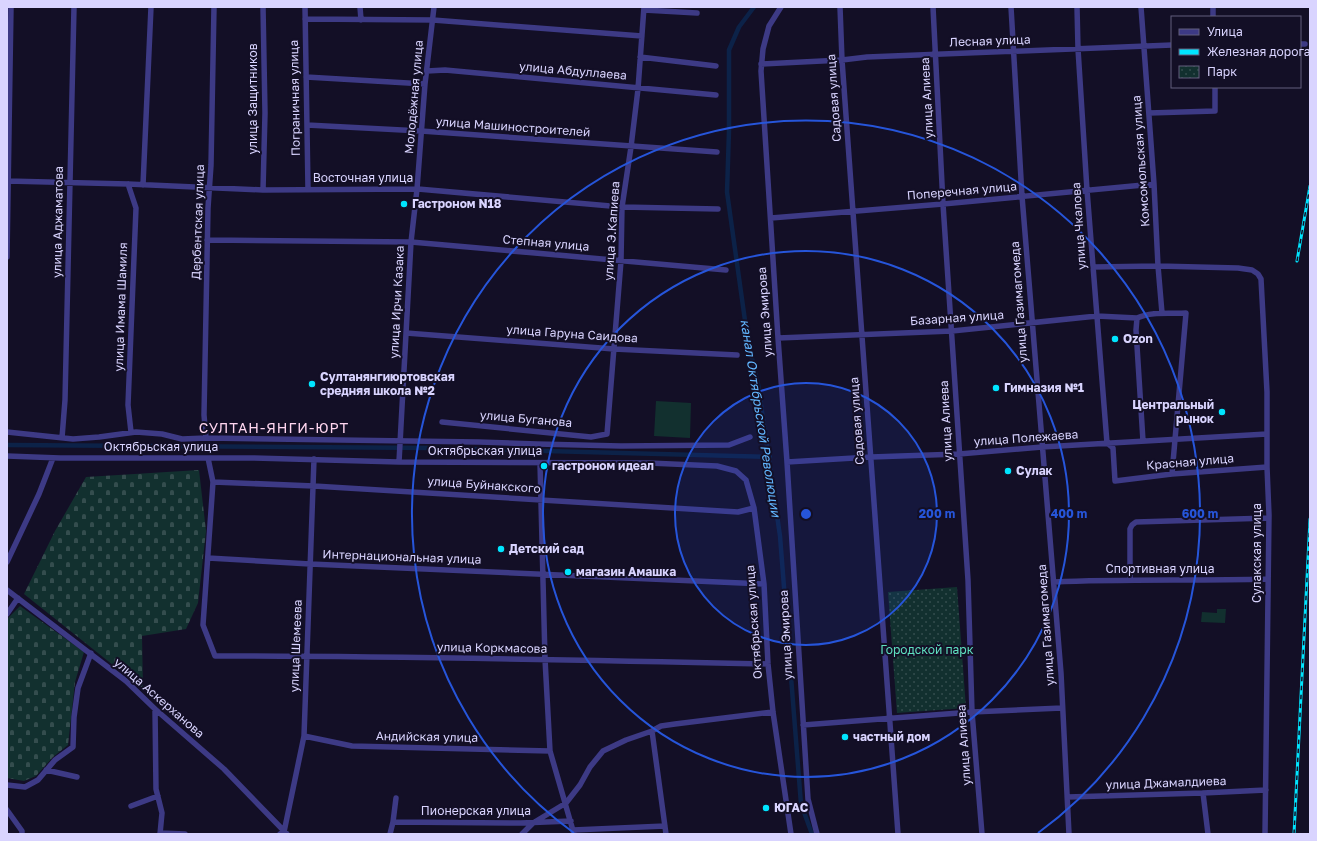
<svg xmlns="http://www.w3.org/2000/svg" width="1317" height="841" font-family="'Golos Text',sans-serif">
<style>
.cemetery{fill:url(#cemetery-stones)}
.park{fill:url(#park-dots)}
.garden{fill:#12302f}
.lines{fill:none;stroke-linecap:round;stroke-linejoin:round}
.canal{stroke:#0c2248;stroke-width:4.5}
.minor{stroke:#3d3a85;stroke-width:5.5}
.rail-casing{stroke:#00e5ff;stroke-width:3}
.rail{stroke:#130f26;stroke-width:1.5;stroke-dasharray:4.5;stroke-linecap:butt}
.ring{fill:none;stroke:#2655da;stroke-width:2}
.poi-dot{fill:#00e5ff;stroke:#130f26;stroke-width:1.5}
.labels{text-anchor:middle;stroke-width:4;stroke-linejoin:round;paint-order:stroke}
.street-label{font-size:12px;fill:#d9d4ff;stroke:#130f26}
.poi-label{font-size:12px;font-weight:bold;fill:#d9d4ff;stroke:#130f26;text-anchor:start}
.park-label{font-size:12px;fill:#5fe0c0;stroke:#130f26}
.water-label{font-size:13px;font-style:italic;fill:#62b6ff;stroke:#130f26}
.quarter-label{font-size:14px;letter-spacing:1px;fill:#ffd6f0;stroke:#130f26}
.centre{fill:#2655da;stroke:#130f26;stroke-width:2}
.ring-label{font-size:12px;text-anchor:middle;font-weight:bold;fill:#2655da;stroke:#130f26;stroke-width:4;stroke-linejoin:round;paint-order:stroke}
</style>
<defs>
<pattern id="cemetery-stones" width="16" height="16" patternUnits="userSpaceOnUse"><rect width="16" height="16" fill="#12302f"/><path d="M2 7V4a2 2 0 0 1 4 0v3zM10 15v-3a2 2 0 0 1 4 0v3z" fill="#344d4e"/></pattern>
<pattern id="park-dots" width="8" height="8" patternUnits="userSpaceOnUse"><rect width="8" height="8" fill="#12302f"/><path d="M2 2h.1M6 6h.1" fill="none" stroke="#344d4e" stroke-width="1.8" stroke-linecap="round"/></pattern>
</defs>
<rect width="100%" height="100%" fill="#130f26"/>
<!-- cemetery -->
<path class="cemetery" d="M199,470L206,531L198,603L186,629L142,636L143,689L24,594L55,531L86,477Z
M20,606L84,652L75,682L68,745L53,757L36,776L24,781L7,778V619Z"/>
<!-- park -->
<path class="park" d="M957,587L966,708L897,713L888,592Z"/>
<!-- garden -->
<path class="garden" d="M656,401L691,403L690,438L654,436Z
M1217,609H1226L1225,623L1201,622L1202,612L1217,613Z"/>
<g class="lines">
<!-- canal -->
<path class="canal" d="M754,7L739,27L729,50V131L727,192L748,342L758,384L780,536L801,804L812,834
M7,445L435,448L770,457"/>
<!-- minor -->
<path class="minor" d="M305,7L308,189
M360,7L361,20
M781,7L769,26L763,49L761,71L778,338L787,462L808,799L817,834
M840,7L842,60L898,834
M933,7L943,204L968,580L972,712L982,834
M1011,7L1022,196L1061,673L1069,834
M1077,7L1078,49L1087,190L1107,443L1113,448L1115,481L1172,474L1267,467
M1141,7L1154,184L1158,266L1162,313
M1213,7V17
M644,10L697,13
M305,19L433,20L642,36
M1300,44H1305
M640,57L716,66
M761,64L842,60L867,57L1172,45
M427,71L445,70L716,95
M306,77L425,84
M1149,113L1215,111V87
M307,125L421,131L717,152
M7,181L128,184L263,190L418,189L622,207L718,209
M128,184L136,208L128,405L131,432
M143,185L151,7
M263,190L265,113L263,7
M771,218L943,204L1154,184
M207,240L411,242L726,270
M7,257L11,7
M1093,267L1158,266L1238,268L1252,270L1258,274L1261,279L1267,392V467L1269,515L1265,834
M406,333L614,349L737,355
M778,338L952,331L1097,316L1137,318
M442,422L591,437L607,434L621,261L622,207L631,147L638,89L644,7
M7,432L73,439L99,437L136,432L162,434L182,439L206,438L479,442L537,444L621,446L729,445L750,437
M62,438L65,400L74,7
M206,438L204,415L208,208L211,165L214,7
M1143,441L1136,330L1137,318C1152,311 1170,314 1186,313L1172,474
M7,456L60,458H253L399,462L649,463L717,466L736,471L746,480L754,508L764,584L768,664L773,712L791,834
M208,458L213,482L203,625L215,656C400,656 584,660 768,664
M399,462L411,242L417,189L425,84L434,7
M787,462L871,457L959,454L1042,447L1267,434
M540,463L545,659L550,751L574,834
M213,482L314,486L738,512L754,508
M208,558L310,564L764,584
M7,562L39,494L53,458
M1130,580V529L1132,525L1136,522L1269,518
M1054,582C1125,579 1196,581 1267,579
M7,590L126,681L155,709L224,769L287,834
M7,614L18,598
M155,709L156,789L162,813L160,834
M803,725L972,712L1062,708
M652,731L666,834
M304,736L352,746L550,751
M46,770L77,777
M7,785L25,787L38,780L55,760L73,747L74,717L78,688L91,653
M1203,793L1208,834
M1068,797L1203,793L1266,790
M131,806L158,796
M7,810L22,831V834
M393,822L396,798
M573,830L665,826
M160,833L185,834
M280,834L284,832L304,736L314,459
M390,834L393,822L521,823L571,821
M522,834L533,823L566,803L580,785L590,767L603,751L626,740L652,731L661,726L675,724L773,712"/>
<defs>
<path id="rail" d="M1297,261L1310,186
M1294,834L1310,519"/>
</defs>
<!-- rail casing -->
<use href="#rail" class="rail-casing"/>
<!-- rail -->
<use href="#rail" class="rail"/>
</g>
<!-- distance rings -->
<circle cx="806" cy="514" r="131" fill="#2655da" fill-opacity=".12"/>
<g class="ring">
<circle cx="806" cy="514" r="131"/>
<circle cx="806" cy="514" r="263"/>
<path d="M574 833A394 394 0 1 1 1038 833"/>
</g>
<!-- markers -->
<g class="poi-dot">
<circle cx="404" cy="204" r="4"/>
<circle cx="1115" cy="339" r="4"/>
<circle cx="312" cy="384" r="4"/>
<circle cx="996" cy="388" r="4"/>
<circle cx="1222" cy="412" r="4"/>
<circle cx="544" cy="466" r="4"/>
<circle cx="1008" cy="471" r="4"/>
<circle cx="501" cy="549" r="4"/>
<circle cx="568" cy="572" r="4"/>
<circle cx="845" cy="737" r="4"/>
<circle cx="766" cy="808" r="4"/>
</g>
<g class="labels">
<!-- street labels -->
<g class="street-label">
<text transform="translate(990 41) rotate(-2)" y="4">Лесная улица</text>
<text transform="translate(573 71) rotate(5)" y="4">улица Абдуллаева</text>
<text transform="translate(414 97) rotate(-85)" y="4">Молодёжная улица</text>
<text transform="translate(295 98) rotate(-91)" y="4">Пограничная улица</text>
<text transform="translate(834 98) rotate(-94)" y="4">Садовая улица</text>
<text transform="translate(927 98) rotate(-93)" y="4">улица Алиева</text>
<text transform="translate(253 99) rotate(-90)" y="4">улица Защитников</text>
<text transform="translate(513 127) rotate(4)" y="4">улица Машиностроителей</text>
<text transform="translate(1141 161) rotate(-94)" y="4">Комсомольская улица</text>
<text x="363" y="182">Восточная улица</text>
<text transform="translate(962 191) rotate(-5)" y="4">Поперечная улица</text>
<text transform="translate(58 222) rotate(-89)" y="4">улица Аджаматова</text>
<text transform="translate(198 222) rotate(-88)" y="4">Дербентская улица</text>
<text transform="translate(1079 226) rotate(-94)" y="4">улица Чкалова</text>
<text transform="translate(612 231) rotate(-86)" y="4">улица Э.Капиева</text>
<text transform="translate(546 243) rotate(5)" y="4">Степная улица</text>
<text transform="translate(397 302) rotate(-87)" y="4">улица Ирчи Казака</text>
<text transform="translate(1019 302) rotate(-94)" y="4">улица Газимагомеда</text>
<text transform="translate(121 307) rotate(-88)" y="4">улица Имама Шамиля</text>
<text transform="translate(765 312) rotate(-94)" y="4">улица Эмирова</text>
<text transform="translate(957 318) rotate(-4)" y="4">Базарная улица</text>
<text transform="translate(572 334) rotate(4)" y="4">улица Гаруна Саидова</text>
<text transform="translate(526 419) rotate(5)" y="4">улица Буганова</text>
<text transform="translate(857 421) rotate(-94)" y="4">Садовая улица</text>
<text transform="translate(946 421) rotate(-93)" y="4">улица Алиева</text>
<text transform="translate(1026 438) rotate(-4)" y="4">улица Полежаева</text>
<text x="161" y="451">Октябрьская улица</text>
<text x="485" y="455">Октябрьская улица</text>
<text transform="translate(1190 462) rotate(-5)" y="4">Красная улица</text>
<text transform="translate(484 485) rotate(4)" y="4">улица Буйнакского</text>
<text transform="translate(1257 553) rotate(-90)" y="4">Сулакская улица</text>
<text transform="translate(402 557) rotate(2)" y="4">Интернациональная улица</text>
<text x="1160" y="573">Спортивная улица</text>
<text transform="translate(754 622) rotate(-94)" y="4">Октябрьская улица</text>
<text transform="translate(1046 625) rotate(-94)" y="4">улица Газимагомеда</text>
<text transform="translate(786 635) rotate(-93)" y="4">улица Эмирова</text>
<text transform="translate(296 646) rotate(-88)" y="4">улица Шемеева</text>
<text transform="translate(492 648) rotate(1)" y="4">улица Коркмасова</text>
<text transform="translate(159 698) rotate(41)" y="4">улица Аскерханова</text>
<text transform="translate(427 737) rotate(1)" y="4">Андийская улица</text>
<text transform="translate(964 745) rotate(-94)" y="4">улица Алиева</text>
<text transform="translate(1166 783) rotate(-2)" y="4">улица Джамалдиева</text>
<text x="476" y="815">Пионерская улица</text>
</g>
<!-- poi labels -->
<g class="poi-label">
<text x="412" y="208">Гастроном N18</text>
<text x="1123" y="343">Ozon</text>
<text x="320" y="381">Султанянгиюртовская<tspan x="320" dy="14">средняя школа №2</tspan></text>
<text x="1004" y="392">Гимназия №1</text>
<text x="1214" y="409" text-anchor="end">Центральный<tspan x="1214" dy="14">рынок</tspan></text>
<text x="552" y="470">гастроном идеал</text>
<text x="1016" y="475">Сулак</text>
<text x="509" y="553">Детский сад</text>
<text x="576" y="576">магазин Амашка</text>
<text x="853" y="741">частный дом</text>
<text x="774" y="812">ЮГАС</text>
</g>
<!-- park labels -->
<g class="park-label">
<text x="927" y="654">Городской парк</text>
</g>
<!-- water labels -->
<g class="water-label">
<text transform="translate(761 418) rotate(81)" y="5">канал Октябрьской Революции</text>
</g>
<!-- quarter labels -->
<g class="quarter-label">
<text x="274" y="433">СУЛТАН-ЯНГИ-ЮРТ</text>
</g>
</g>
<circle cx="806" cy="514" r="6" class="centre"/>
<g class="ring-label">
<text x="937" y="518">200 m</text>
<text x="1069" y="518">400 m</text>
<text x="1200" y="518">600 m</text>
</g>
<!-- border -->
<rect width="1317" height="841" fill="none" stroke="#d9d4ff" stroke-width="16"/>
<!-- legend -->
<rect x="1171" y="16" width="130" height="72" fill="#130f26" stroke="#625e7d"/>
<rect x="1179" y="29" width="20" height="6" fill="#3d3a85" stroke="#625e7d"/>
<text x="1207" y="36" font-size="12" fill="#d9d4ff">Улица</text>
<rect x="1179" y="49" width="20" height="6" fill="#00e5ff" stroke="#625e7d"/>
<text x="1207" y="56" font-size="12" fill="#d9d4ff">Железная дорога</text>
<rect x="1179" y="66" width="20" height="12" fill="url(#park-dots)" stroke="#625e7d"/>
<text x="1207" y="76" font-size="12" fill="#d9d4ff">Парк</text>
</svg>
